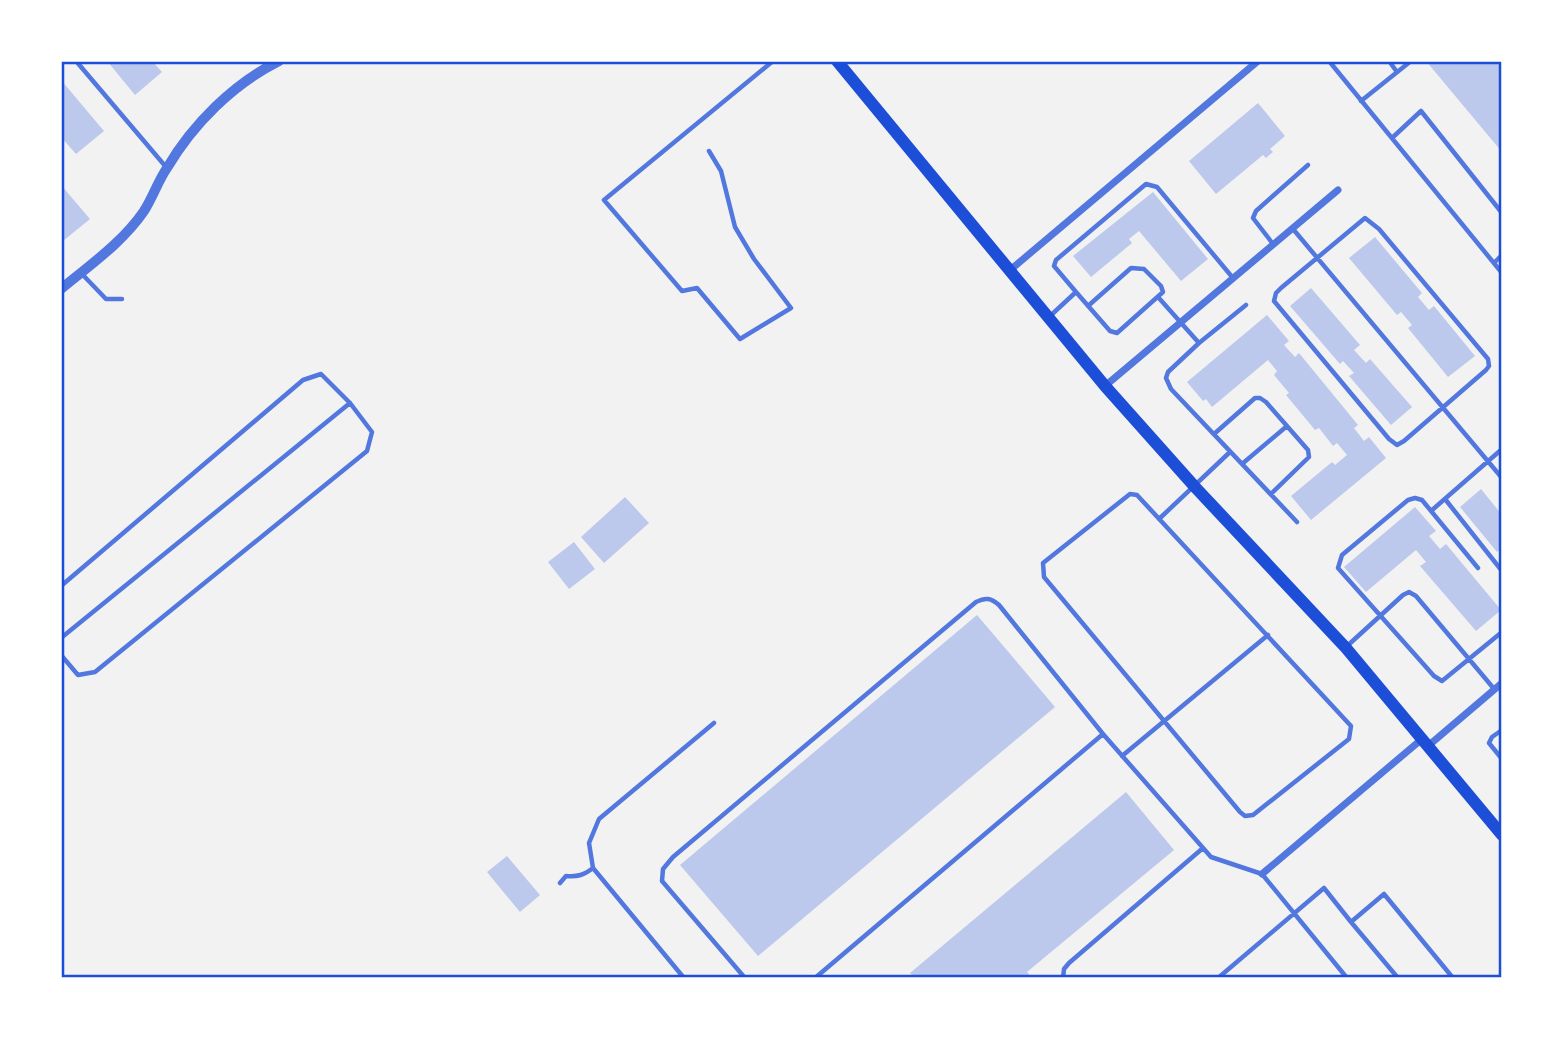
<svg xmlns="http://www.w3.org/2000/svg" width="1563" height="1039" font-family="'Source Sans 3',sans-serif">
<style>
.building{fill:#bdc9ec}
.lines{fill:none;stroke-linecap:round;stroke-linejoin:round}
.service{stroke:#5277de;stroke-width:4.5}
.minor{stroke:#5277de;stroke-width:7}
.tertiary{stroke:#5277de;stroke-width:10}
.secondary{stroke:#1d4ed8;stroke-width:12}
.neatline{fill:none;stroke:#1d4ed8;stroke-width:2.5}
</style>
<rect width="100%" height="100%" fill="#f2f2f2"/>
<!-- building -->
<path class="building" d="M107,61H152L162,72L135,95Z
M1426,61H1502V152Z
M61,80L104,131L76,154L61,137Z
M1258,103L1285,136L1270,149L1273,152L1266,158L1263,155L1216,194L1189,161Z
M61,185L90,219L63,241L61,240Z
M1153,192L1208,259L1181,281L1139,231L1129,239L1132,243L1091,277L1073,256Z
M1375,237L1422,293L1418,297L1429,310L1434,306L1475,356L1448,377L1408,328L1412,325L1401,312L1397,315L1349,258Z
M1311,288L1360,345L1354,350L1366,363L1370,359L1412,407L1391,425L1349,376L1354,373L1343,361L1340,364L1290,306Z
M1267,315L1289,341L1284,345L1295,357L1299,353L1358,425L1354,428L1364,441L1369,437L1386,458L1311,520L1291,496L1332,462L1335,465L1347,455L1337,443L1333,446L1319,428L1315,430L1286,395L1289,393L1274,375L1277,371L1268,360L1212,407L1206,399L1203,401L1187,382Z
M1481,489L1502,515V548L1497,552L1460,507Z
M625,497L649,523L604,563L581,537Z
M1415,507L1436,531L1429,536L1440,549L1446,544L1501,610L1476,631L1420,566L1426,562L1416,550L1366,592L1344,567Z
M574,542L595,569L569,589L548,562Z
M977,615L1055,707L758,956L680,865Z
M1126,792L1174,850L1027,972L1032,978H915L910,973Z
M507,856L540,895L520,912L487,872Z"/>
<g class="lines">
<!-- service -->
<path class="service" d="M76,61L166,167
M1329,61L1502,273
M1389,61L1397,72
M1361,101L1411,61
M1392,138L1421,111L1502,213
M709,151L721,171L735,227L754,259L791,308L740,339L697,288L682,291L604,200L773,61
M1365,218L1379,229L1488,359L1489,366L1486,370L1404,441L1397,445L1389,439L1274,301L1276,293L1281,288Z
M1293,229L1502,478
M1273,244L1253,218L1256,211L1308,165
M1494,263L1502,255
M81,273L106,299H122
M1076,292L1110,331L1117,333L1163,292L1161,286L1144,269L1131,268L1088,306
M1158,297L1199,343L1246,305
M1049,317L1076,292L1054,266L1056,260L1146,184L1157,187L1233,278
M1199,343L1168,372L1166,378L1171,389L1297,522
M1214,434L1255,398H1260L1266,402L1308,450L1309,457L1271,494
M1242,464L1287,426
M1130,494L1137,495L1351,726L1349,739L1253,815L1245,816L1240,812L1044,577L1043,563Z
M1445,499L1502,571
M1431,511L1502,449
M1159,519L1230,452
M1478,568L1422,500L1415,498L1408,500L1342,555L1338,568L1434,676L1442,681L1502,632
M61,586L303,380L321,374L350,403L372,432L367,451L95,672L78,675L61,655
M61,638L350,403
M1346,647L1403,595L1409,592L1416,596L1495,690
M1502,730L1492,737L1489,743L1502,759
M1122,756L1268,635
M560,883L566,876C578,877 584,875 593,868
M1351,922L1398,978
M137,978H140
M684,978L593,868L589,843L599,819L714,723
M745,978L662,881L663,869L673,857L976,602C986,597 991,598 999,605L1103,734
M815,978L1103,734L1211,857L1262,874L1347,978
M1063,978L1064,969L1069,963L1203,848
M1218,978L1324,888L1351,922L1384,894L1453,978"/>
<!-- minor -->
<path class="minor" d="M1009,271L1258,61
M1105,386L1338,190
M1428,746L1502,683
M1262,874L1422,739"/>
<!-- tertiary -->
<path class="tertiary" d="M61,289C90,265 123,242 144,211C153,197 158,181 167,168C193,124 233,84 279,61"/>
<!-- secondary -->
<path class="secondary" d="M837,61L1105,386L1195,487L1346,648L1502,835"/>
</g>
<!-- border -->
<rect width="1563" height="1039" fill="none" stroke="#ffffff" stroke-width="126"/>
<rect x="63" y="63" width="1437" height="913" class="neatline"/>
</svg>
